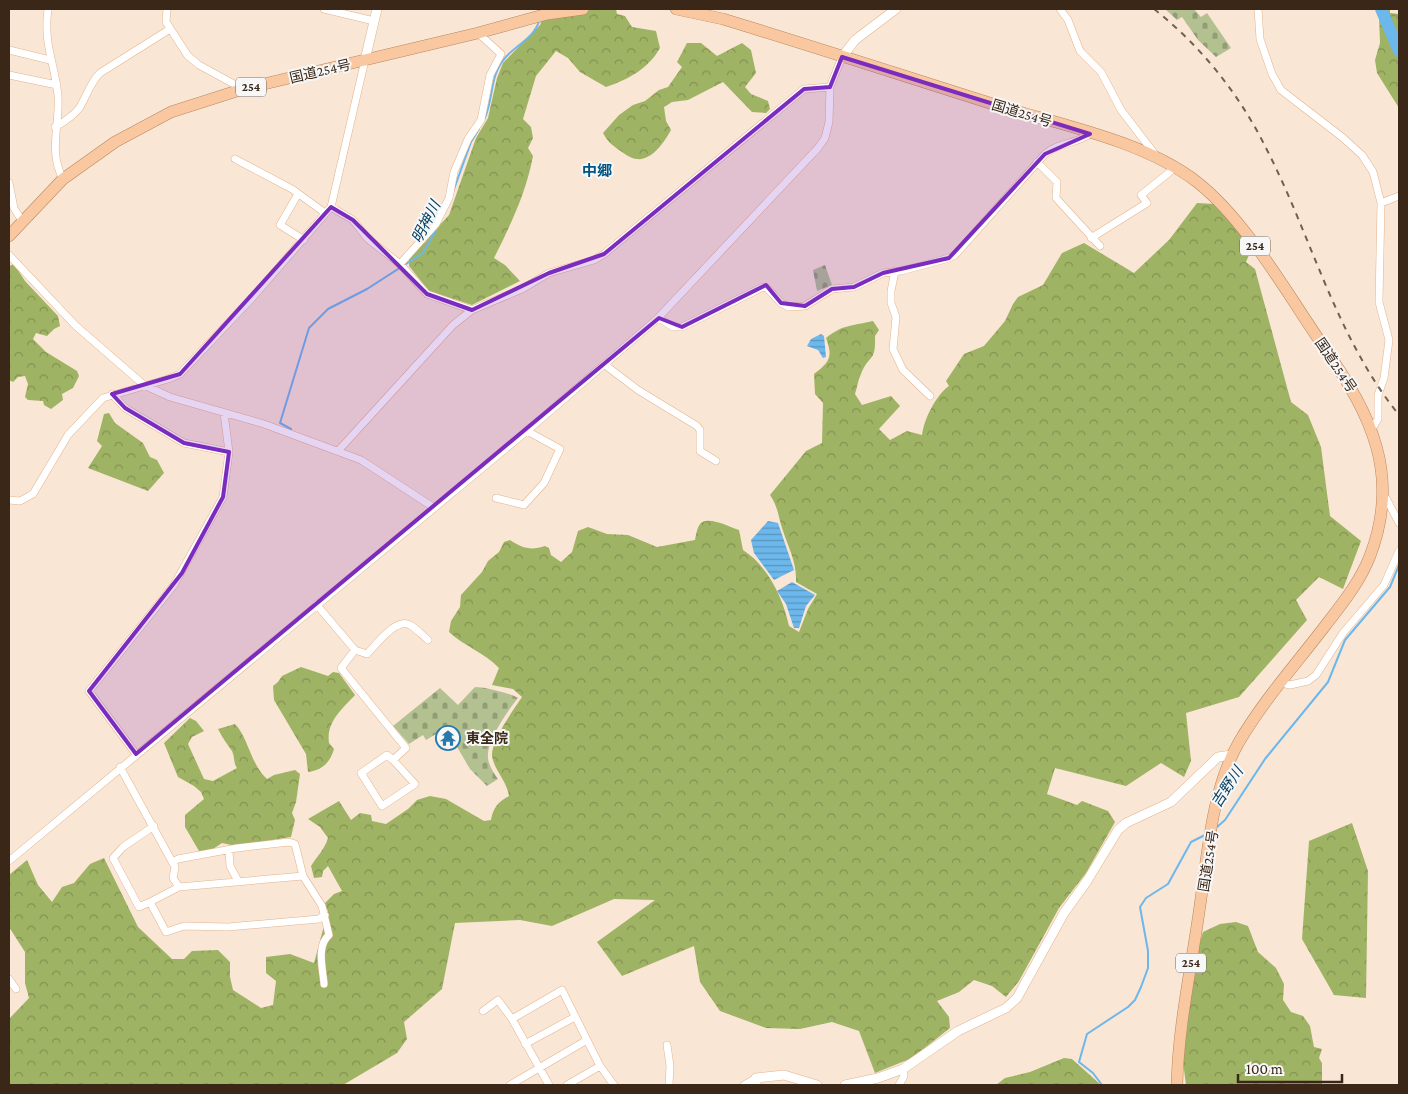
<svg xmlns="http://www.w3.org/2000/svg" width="1408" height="1094" font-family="'Crimson Pro','Noto Sans JP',serif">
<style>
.forest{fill:url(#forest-crowns)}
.cemetery{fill:url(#cemetery-stones)}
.water{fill:url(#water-rules)}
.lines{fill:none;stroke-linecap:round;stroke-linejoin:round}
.stream{stroke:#6cb7eb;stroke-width:2}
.river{stroke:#6cb7eb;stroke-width:12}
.minor-casing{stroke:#e4b38b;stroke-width:8}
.tertiary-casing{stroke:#e4b38b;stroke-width:10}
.trunk-casing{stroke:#b68760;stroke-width:12}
.minor{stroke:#fff;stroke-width:7}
.tertiary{stroke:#fff;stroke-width:9}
.trunk{stroke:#fac8a0;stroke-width:11}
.rail{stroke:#73604f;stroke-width:2;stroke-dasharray:6 6;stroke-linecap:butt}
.marked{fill:#7b2cbf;fill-opacity:0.2;stroke:#7b2cbf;stroke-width:4;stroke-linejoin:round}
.labels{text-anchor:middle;stroke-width:4;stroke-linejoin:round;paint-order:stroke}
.shield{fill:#f7f7f7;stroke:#73655a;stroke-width:1}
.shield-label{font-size:12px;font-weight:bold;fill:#3a2717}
.street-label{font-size:14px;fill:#3a2717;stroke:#f7f7f7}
.poi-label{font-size:14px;font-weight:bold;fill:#3a2717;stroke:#f7f7f7;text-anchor:start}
.neighbourhood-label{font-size:15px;font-weight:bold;fill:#015682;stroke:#f7f7f7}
.water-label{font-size:15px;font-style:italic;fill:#003d5f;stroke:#f7f7f7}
</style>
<defs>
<pattern id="forest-crowns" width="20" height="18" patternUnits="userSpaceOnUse" patternTransform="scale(1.25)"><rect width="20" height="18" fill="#9fb364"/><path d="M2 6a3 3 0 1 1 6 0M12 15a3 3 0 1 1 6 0" fill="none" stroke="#839251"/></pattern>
<pattern id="cemetery-stones" width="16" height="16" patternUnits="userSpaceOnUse" patternTransform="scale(1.25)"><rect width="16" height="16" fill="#b3c191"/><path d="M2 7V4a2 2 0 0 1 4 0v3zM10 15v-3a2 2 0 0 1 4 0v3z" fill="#939d75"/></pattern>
<pattern id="water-rules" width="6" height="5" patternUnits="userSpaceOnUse" patternTransform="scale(1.25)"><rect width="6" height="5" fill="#6cb7eb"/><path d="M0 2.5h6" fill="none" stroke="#5a95bd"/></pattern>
</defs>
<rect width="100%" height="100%" fill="#fae6d5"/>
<!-- forest -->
<path class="forest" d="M546,9H616L617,14L625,16L632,27L656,31L660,48C648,69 629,79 606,87L580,72L568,58L556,51L536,76L523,119L531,127L533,138L528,148L533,156C526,193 511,224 494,258L505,265L520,281L472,305L429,291L409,266V258L449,215L476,138L488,118L497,78L503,63L540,25Z
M1381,9H1390V13L1399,14V108L1377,73L1375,60L1380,43L1379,16Z
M687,43H701L717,56L742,43L751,50L756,73L745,87L751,94L768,101L770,109L766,113L752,112L723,82L688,100L672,102L664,107L666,121L671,130C665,141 652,161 637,159C631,159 624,153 619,150C612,145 607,141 603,133L619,115L633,105L645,101L659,90L668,87L682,67L677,62Z
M1197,203L1215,204L1252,248L1246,262L1255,269L1291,402L1308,415L1321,447L1330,516L1361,541L1343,589L1319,577L1296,600L1307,620L1239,697L1186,713L1191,761L1184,777L1161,763L1126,786L1055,768L1047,794L1077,805L1082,801L1108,811L1115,822L1086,873L1059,908L1019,981L1006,997L992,986L974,980L959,992L937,1001L949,1017L950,1028L912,1058L875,1073L859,1031L832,1022L800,1029L766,1028L720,1011L700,982L694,946L622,976L597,942L655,900L614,899L552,926L520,920L455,923L442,989L404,1022L407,1039L397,1053L343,1085H9V1019L29,998L25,983V952L9,927V875L27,860L38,885L52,902L62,887L74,883L90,864L104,858L138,927L172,959H184L192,951L218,950L230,962V977L233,990L261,1008L273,1005L276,981L266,973V957L290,954L314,963L328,911L324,904L334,894L342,891L328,866L323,871L322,877L314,878L311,866C317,856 325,849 328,838L320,827L308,819L339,801L351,820L360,813L371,815L372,821L386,824L408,809L417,800L430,796L446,799L484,821L491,820C493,808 498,802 509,796C507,781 494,770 492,756C491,741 514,709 522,697L513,689L492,685L499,668C485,653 464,646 449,632L451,621L460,607L461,595L482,572L488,561L499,552L504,542L510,540C522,548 531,551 545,546L549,548L551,555L561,562L572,552L578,531L588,527L607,534L628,535L657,547L695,540C696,535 697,528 700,524C707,515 730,527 739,530L743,550C768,566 783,598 789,626L799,632L808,609L817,594L796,582C797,562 788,547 782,528C778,515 778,507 770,495L806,451L822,443L823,403L815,394L814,374C830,362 833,357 826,338C843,324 853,326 873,321L879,330L875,336C876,363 869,354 861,374C858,380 857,388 855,394L862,405L891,396L900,406L879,429L890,440L907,431L922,435C924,419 936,395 949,386L946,381L964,354L984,346L1005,321L1013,304L1018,297L1043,285L1062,253L1084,243L1134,273L1169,240Z
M14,264L25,281L58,316L60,326L54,329L47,336L36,333L33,339L46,352L77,371L79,376L73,388L62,394L63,400L51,409L44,405L43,401L28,400L25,397L28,384L25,376L18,377L13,382L9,380V266Z
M109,413L115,423L143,443L150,457L157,460L164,473L148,491L88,468L102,446L97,441L104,414Z
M301,667L328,676L333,672L339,673L355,695C342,709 326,722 329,743L334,749C330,763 322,770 308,772L306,754L274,700L273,686L278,682L282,676Z
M190,718L196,721L204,731L192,737L188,744L204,779L213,781L237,768C233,762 235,757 232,751C227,744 222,737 218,729L235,724C248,737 251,765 267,779L274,775L295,770L300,774L296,802L292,813L295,820L291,837L236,846L222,843L210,851H199L185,827V815L204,799L201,792L194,786L178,777L164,743Z
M1352,823L1368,871L1366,998L1334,995L1302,939L1309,841Z
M1236,922L1248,926L1258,952L1276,968L1284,984L1283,1000L1291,1012L1303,1016L1310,1026L1314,1047L1322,1049L1319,1058L1322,1063V1085H1186L1182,1054L1195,959L1203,932L1220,924Z
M1064,1058L1072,1059L1101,1085H996L1005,1078L1030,1072Z"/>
<!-- cemetery -->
<path class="cemetery" d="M1165,9H1194L1201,17L1207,13L1231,48L1216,57L1198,40L1182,17L1177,20Z
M825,265L832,285L817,291L813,270Z
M475,687C484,687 510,693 518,698C508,710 489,738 488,754C487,763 493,772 498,779L487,786L470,769L446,728L426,740L423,735L409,744L393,726L440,688L458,705Z"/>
<!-- water -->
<path class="water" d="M821,334L824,336L826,357L823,358L818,350L807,346L811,339Z
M768,521L778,523L794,570L774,580L754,553L751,540Z
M792,582L815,595L806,606L799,628H794L786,604L777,591Z"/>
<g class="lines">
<!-- stream -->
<path class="stream" d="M484,120C494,100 489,76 505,58C515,46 535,37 539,21
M453,192L471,142L479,129
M291,429L280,423L309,328L328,309L367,289L423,253L437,228
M1217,827L1225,820L1265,759L1328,682L1345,640L1390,587L1399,565
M1102,1085L1093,1073L1079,1062L1087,1034L1128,1007L1135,1000L1141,987L1148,968V951L1140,907L1146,898L1168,884L1191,842L1205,835"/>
<!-- river -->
<path class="river" d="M1381,9L1399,51"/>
<defs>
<path id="minor" d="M48,9C43,45 55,63 58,96C60,125 48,151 63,179
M167,9L166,22L188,56L199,65L243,89
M324,9L374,21
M1060,9L1068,20L1080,51L1101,72L1121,110L1157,157
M1258,9L1260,39L1272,74L1281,90L1342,137L1362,155L1373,172L1381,203L1379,302L1389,340L1384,378L1378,395V419L1372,429
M9,50L50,60
M9,75L57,85
M55,127C64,122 74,116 80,107C87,95 90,83 100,73L170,29
M235,159L292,189L325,213
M1037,162L1057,182L1056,198L1100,246
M9,183L14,208L22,221
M298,194L280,225L304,240
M1381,203L1399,196
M331,207L353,220L368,239L400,264L427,294L472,310
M1091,238L1147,203L1141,195L1176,167
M9,255L76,326L144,385L170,397L264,424L361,460L433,507
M400,264L436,224L449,198L454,172L468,139L481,120L490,75L501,54L478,33
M895,271L891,291V303L896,317L893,349L903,370L930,396
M659,318L673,327H682L763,287L767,288L781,303L789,307L805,306L832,289L854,287L883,273L901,271L949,258L955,255L1045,154C1059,142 1076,144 1090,134
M605,365L638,390L697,426L700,430V451L716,461
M112,394L125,408L184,443L229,452
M338,451L453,325L472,310L522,289L549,273L594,260L604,254L804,89L830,87
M1383,497L1386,498L1399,523
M496,498L524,505L544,483L560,449L527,431
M9,500L20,501L33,494L68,435L103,398L168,379L180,374L253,297L331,207L365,60
M316,604L355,650L341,668L406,748L393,760L415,784L382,806L361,773L387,755L393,760
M355,650L367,654C375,646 396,617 410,625C416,628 422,635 428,640
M1282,683L1290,685L1308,681L1316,675L1343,633L1384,585L1399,551
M136,754L89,691L174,585L223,497L229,452L224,413
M120,767L175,867L173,878L179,887
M229,851L230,866L238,881
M9,861L527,431L657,319L818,148L825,138L829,122L830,87L842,57
M173,862L178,859L237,848L289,842L295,844L303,876L322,906L329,935C316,946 323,969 324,984
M303,876L179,887L150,902L166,932L184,926L228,927L319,919L325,915
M150,902L139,907L113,858L123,847L154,826
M9,979L16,989
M483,1011L498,1000L512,1019
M525,1044L575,1017
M667,1045L670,1066L669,1085
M510,1085L587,1040
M549,1085L512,1019L562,990L600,1066L614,1085
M567,1085L600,1066
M744,1085L756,1078
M899,1085L904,1076L903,1069"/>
<path id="tertiary" d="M842,57L855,40L896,9
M365,60L377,9
M756,1085V1078L784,1075L817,1085
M845,1085L878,1078L903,1069L958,1031L1006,1008L1017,998L1064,913L1087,881L1118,830L1126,823L1171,802L1218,757L1232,755"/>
<path id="trunk" d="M676,9L723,19C815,47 907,77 999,106C1062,125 1144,141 1197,182C1247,221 1289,297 1326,350C1371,415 1401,475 1370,556C1360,582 1342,604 1325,626C1296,664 1263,701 1239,742C1210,792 1207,863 1198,919C1190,974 1178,1030 1177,1085
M9,236L63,179L115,142L171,112L243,89L478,33L547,14L583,9"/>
</defs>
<!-- minor casing -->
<use href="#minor" class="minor-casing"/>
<!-- tertiary casing -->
<use href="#tertiary" class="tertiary-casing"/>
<!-- trunk casing -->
<use href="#trunk" class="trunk-casing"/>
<!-- minor -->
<use href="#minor" class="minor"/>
<!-- tertiary -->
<use href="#tertiary" class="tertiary"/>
<!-- trunk -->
<use href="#trunk" class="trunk"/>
<!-- rail -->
<path class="rail" d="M1154,9C1202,47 1240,95 1267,150C1312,238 1336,337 1399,415"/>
</g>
<!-- marked area -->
<path class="marked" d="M842,57L1090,134L1045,154L949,258L883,273L854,287L832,289L805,306L781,303L766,285L682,327L659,318L136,754L89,691L182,573L223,497L229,452L184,443L125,408L112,394L180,374L331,207L353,220L427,294L472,310L549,273L604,254L804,89L830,87Z"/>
<!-- icons -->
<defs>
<symbol id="temple-ring" viewBox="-11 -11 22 22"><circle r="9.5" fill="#f7f7f7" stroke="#2978aa" stroke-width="1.5"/><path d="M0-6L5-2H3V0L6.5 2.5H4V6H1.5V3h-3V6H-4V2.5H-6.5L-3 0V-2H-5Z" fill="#2978aa"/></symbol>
</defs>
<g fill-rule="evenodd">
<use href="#temple-ring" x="434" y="724" width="28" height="28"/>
</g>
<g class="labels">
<!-- shield labels -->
<g class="shield">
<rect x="236" y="77.5" width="30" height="19" rx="4"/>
<rect x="1240" y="236.5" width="30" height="19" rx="4"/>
<rect x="1176" y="953.5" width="30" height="19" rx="4"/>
</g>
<g class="shield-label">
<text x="251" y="91">254</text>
<text x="1255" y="250">254</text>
<text x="1191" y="967">254</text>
</g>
<!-- street labels -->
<g class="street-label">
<text transform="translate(320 71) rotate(-13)" y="5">国道254号</text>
<text transform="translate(1022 113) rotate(17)" y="5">国道254号</text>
<text transform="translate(1336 365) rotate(56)" y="5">国道254号</text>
<text transform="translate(1208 861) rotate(-81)" y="5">国道254号</text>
</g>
<!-- poi labels -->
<g class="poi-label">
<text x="466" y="743">東全院</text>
</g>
<!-- neighbourhood labels -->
<g class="neighbourhood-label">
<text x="597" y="176">中郷</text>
</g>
<!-- water labels -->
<g class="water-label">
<text transform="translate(426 222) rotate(-63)" y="5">明神川</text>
<text transform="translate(1227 787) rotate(-57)" y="5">吉野川</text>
</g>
</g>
<!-- border -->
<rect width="1408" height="1094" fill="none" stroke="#3a2717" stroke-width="20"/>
<!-- scale -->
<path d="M1238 1074v8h104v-8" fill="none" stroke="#3a2717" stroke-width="2.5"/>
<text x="1246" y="1074" font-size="15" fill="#3a2717" stroke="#f7f7f7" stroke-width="4" paint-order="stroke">100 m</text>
</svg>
